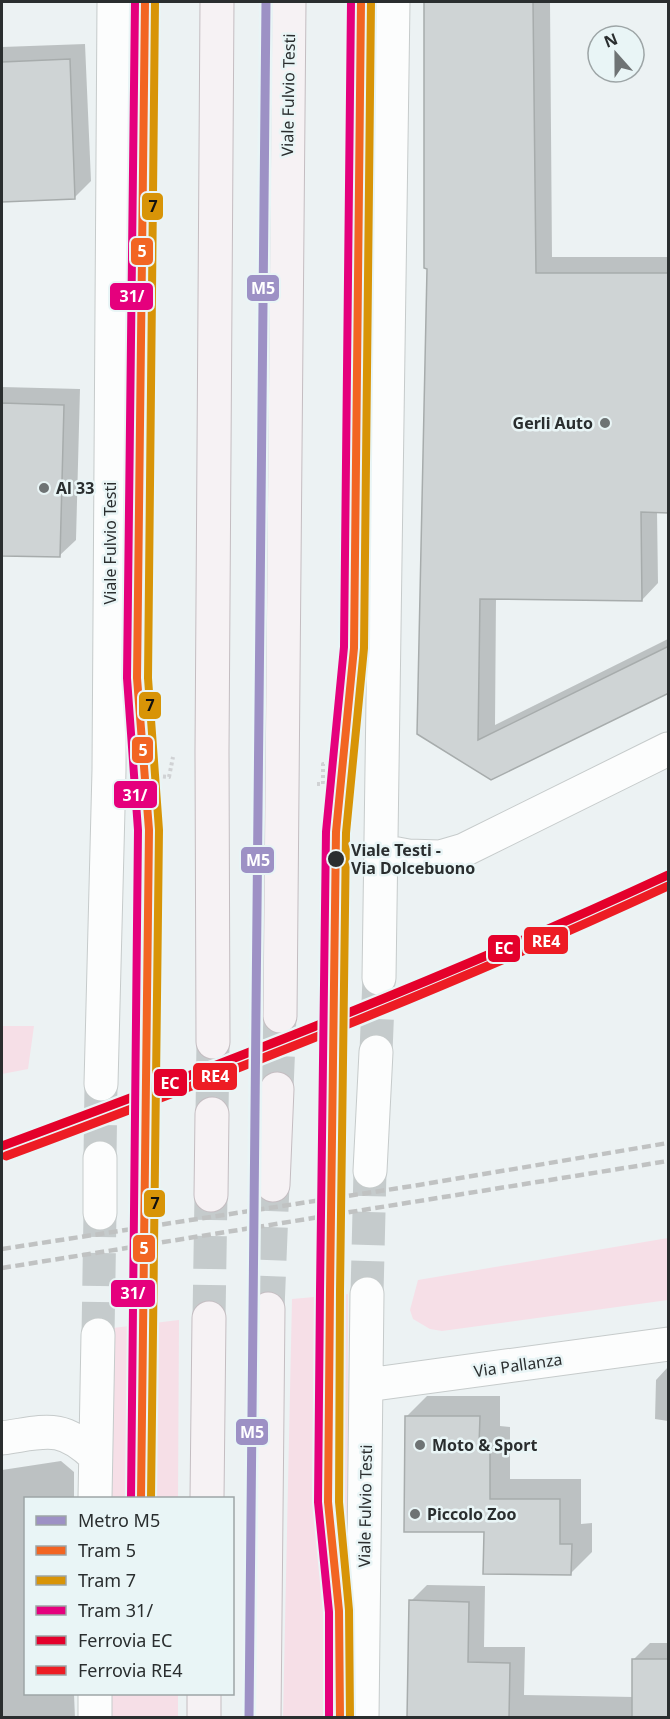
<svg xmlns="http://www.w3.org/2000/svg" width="670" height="1719" font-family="'Noto Sans',sans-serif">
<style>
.green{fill:#f6dfe7}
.shadow{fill:#0003}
.building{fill:#cfd4d5;stroke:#a7acac;stroke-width:1.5}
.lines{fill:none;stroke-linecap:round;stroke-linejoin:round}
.minor-tunnel{stroke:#c5cbcc;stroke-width:33;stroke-dasharray:33 16;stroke-linecap:butt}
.primary-tunnel{stroke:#c5cbcc;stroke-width:33;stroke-dasharray:33 16;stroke-linecap:butt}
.minor-casing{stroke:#c6cbcb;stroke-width:35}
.primary-casing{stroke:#c4bdc1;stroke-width:35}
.path{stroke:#d0d2d4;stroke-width:4;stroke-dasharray:3 3;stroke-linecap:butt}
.minor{stroke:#fcfdfd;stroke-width:33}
.primary{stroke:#f6f2f4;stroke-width:33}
.rail{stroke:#c0c2c2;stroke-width:4.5;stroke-dasharray:9 4.5;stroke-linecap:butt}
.rail-1-casing{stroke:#e9f5f6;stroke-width:14}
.rail-2-casing{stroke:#e9f5f6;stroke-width:14}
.rail-1{stroke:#e4002b;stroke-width:9}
.rail-2{stroke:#ed1c24;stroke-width:9}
.tram-1-casing{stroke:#e9f5f6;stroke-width:12}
.tram-2-casing{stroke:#e9f5f6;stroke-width:12}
.tram-3-casing{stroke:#e9f5f6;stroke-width:12}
.tram-1{stroke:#f26522;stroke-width:8}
.tram-2{stroke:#d89407;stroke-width:8}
.tram-3{stroke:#e5007d;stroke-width:8}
.metro-1-casing{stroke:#e9f5f6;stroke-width:14}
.metro-1{stroke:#9d91c5;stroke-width:9}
.poi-dot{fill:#6e7374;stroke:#e9f5f6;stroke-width:2}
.stop-dot{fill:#2a2e2f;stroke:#e9f5f6;stroke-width:2}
.labels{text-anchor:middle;stroke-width:5;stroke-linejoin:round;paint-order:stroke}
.street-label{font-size:16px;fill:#2a2e2f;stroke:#e9f5f6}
.poi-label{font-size:16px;font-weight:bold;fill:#2a2e2f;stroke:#e9f5f6;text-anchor:start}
.stop-label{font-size:16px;font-weight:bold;fill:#2a2e2f;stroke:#e9f5f6;text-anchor:start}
.line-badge{stroke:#e9f5f6;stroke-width:2}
.badge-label{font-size:16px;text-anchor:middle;font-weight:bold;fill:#fff}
.pale-badge-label{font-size:16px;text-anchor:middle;font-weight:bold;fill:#111}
</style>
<rect width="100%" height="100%" fill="#ecf2f3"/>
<!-- green -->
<path class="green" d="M2,1026H34L28,1069L2,1074Z
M668,1238V1300L442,1331L430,1329L413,1319L410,1310L418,1280Z
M348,1294L347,1717L283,1718L292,1299Z
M179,1320L178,1498H112L113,1328Z
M111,1694H178V1717L111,1718Z"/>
<!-- shadow -->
<path class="shadow" d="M426,2H550L552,257H668V512L657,511L658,583L642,600L496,598L495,725L668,639V691L491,778L419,734L429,267H425Z
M85,44L91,181L75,197L2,200V47Z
M2,387L80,389L76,540L59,556L2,554Z
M668,1367V1421L655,1419L656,1380Z
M427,1396H500V1426L510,1427V1479H581V1524L592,1523V1552L571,1573L485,1531L406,1417Z
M61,1461L74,1472V1498H26V1694H74L75,1718H2V1470Z
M427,1585L485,1586L484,1647H525L524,1695L634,1697V1659L650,1643H668V1718H408L411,1601Z"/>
<!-- building -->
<path class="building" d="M424,2H533L536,273H669V513L641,512L642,601L480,599L478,740L669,646V693L491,780L417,734L427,269L424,268Z
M70,59L75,199L2,202V62Z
M2,403L64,405L60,557L2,556Z
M405,1416H480L479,1446L490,1447V1499H560V1544H572L571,1575L483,1574L484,1532H404Z
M409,1600L469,1602L468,1662L510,1663L509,1718H407Z
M632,1659H669V1718H632Z"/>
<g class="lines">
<!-- minor-tunnel -->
<path class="minor-tunnel" d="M376,1052L379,978
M100,1158L101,1084
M367,1294L370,1171
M98,1335L100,1213"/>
<!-- primary-tunnel -->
<path class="primary-tunnel" d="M277,1089L280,1016
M212,1114L213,1042
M268,1309L273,1185
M209,1318L211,1195"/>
<defs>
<path id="minor" d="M381,851L408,856L440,857L464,850L668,749
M379,978L393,2
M101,1084L109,770L114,2
M370,1171L376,1052
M100,1213V1158
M367,1385L668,1344
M2,1438C45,1432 61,1423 95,1456
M95,1498L98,1335
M95,1718V1694
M362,1718L367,1294"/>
<path id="primary" d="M280,1016L289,2
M213,1042L212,751L217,2
M273,1185L277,1089
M211,1195L212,1114
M207,1498L209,1318
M204,1718V1694
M264,1718L268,1309"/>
</defs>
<!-- minor casing -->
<use href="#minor" class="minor-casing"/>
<!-- primary casing -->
<use href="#primary" class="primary-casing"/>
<!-- path -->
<path class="path" d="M157,776L169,777L173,757
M317,784H323V764H331"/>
<!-- minor -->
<use href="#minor" class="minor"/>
<!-- primary -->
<use href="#primary" class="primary"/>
<!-- rail -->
<path class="rail" d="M2,1249L419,1185L668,1143
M2,1268L668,1161"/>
<defs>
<path id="rail-1" d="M2,1146C227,1063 450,976 668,875"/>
<path id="rail-2" d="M6,1156C230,1073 452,986 668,886"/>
</defs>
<!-- rail-1 casing -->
<use href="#rail-1" class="rail-1-casing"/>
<!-- rail-2 casing -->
<use href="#rail-2" class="rail-2-casing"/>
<!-- rail-1 -->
<use href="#rail-1" class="rail-1"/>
<!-- rail-2 -->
<use href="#rail-2" class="rail-2"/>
<defs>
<path id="tram-1" d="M141,1498L149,830L137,678L145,2
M340,1718L339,1611L328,1502L330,1291L336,832L354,648L361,2"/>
<path id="tram-2" d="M151,1498L159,830L148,678L155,2
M350,1718L349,1610L339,1502L340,1291L346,833L364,648L371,2"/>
<path id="tram-3" d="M131,1498L138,830L127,678L135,2
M329,1718V1612L318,1502L320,1291L326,832L344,647L351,2"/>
</defs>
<!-- tram-1 casing -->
<use href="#tram-1" class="tram-1-casing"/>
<!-- tram-2 casing -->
<use href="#tram-2" class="tram-2-casing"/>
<!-- tram-3 casing -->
<use href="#tram-3" class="tram-3-casing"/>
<!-- tram-1 -->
<use href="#tram-1" class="tram-1"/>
<!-- tram-2 -->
<use href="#tram-2" class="tram-2"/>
<!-- tram-3 -->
<use href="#tram-3" class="tram-3"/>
<defs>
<path id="metro-1" d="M249,1718L266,2"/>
</defs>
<!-- metro-1 casing -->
<use href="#metro-1" class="metro-1-casing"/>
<!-- metro-1 -->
<use href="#metro-1" class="metro-1"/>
</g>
<!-- markers -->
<g class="poi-dot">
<circle cx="605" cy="423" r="6"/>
<circle cx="44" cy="488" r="6"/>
<circle cx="420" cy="1445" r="6"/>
<circle cx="415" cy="1514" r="6"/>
</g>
<circle class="stop-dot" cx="336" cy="859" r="9"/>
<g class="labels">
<!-- street labels -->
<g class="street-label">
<text transform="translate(288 95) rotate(-89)" y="6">Viale Fulvio Testi</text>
<text transform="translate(110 543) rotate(-90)" y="6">Viale Fulvio Testi</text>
<text transform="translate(518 1365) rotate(-8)" y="6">Via Pallanza</text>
<text transform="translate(365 1506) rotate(-89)" y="6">Viale Fulvio Testi</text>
</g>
<!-- poi labels -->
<g class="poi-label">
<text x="593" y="429" text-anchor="end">Gerli Auto</text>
<text x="56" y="494">Al 33</text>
<text x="432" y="1451">Moto &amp; Sport</text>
<text x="427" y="1520">Piccolo Zoo</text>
</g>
<!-- stop labels -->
<g class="stop-label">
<text x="351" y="856">Viale Testi -<tspan x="351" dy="18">Via Dolcebuono</tspan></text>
</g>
</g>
<g class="line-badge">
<rect x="141" y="192" width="23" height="29" rx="6" fill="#d89407"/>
<rect x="130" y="237" width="24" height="29" rx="6" fill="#f26522"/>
<rect x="246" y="274" width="34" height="28" rx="6" fill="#9d91c5"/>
<rect x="109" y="282" width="45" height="29" rx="6" fill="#e5007d"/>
<rect x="138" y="691" width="24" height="29" rx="6" fill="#d89407"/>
<rect x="131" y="736" width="23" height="28" rx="6" fill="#f26522"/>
<rect x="113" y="780" width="45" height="29" rx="6" fill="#e5007d"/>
<rect x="240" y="846" width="35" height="28" rx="6" fill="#9d91c5"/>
<rect x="523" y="926" width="46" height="29" rx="6" fill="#ed1c24"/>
<rect x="487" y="934" width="34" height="29" rx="6" fill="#e4002b"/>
<rect x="192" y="1062" width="46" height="29" rx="6" fill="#ed1c24"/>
<rect x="153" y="1068" width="35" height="29" rx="6" fill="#e4002b"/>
<rect x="143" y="1189" width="23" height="29" rx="6" fill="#d89407"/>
<rect x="132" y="1234" width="24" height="29" rx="6" fill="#f26522"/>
<rect x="110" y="1279" width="46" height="29" rx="6" fill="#e5007d"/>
<rect x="235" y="1418" width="34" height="28" rx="6" fill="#9d91c5"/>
</g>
<g class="badge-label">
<text x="142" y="257">5</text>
<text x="263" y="294">M5</text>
<text x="132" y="302">31/</text>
<text x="143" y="756">5</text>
<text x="135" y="801">31/</text>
<text x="258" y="866">M5</text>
<text x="546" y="947">RE4</text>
<text x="504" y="954">EC</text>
<text x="215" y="1082">RE4</text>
<text x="170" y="1089">EC</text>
<text x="144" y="1254">5</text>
<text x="133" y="1299">31/</text>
<text x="252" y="1438">M5</text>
</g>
<g class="pale-badge-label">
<text x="153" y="212">7</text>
<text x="150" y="711">7</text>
<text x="155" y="1209">7</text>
</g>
<!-- border -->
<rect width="670" height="1719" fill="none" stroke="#2a2e2f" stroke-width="6"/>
<!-- legend -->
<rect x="24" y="1497" width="210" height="198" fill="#e9f5f6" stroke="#9da5a6" stroke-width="1.5"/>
<rect x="36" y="1516" width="30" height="9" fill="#9d91c5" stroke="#9da5a6" stroke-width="1.5"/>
<text x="78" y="1527" font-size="18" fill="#2a2e2f">Metro M5</text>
<rect x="36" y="1546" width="30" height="9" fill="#f26522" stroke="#9da5a6" stroke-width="1.5"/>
<text x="78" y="1557" font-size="18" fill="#2a2e2f">Tram 5</text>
<rect x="36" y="1576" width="30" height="9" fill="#d89407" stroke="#9da5a6" stroke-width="1.5"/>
<text x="78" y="1587" font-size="18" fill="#2a2e2f">Tram 7</text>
<rect x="36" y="1606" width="30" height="9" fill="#e5007d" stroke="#9da5a6" stroke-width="1.5"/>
<text x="78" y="1617" font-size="18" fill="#2a2e2f">Tram 31/</text>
<rect x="36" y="1636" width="30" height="9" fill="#e4002b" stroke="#9da5a6" stroke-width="1.5"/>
<text x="78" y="1647" font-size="18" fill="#2a2e2f">Ferrovia EC</text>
<rect x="36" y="1666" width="30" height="9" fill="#ed1c24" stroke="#9da5a6" stroke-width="1.5"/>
<text x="78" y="1677" font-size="18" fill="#2a2e2f">Ferrovia RE4</text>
<!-- north arrow -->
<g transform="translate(616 54) rotate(339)"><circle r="28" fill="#e9f5f6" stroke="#9da5a6" stroke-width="1.5"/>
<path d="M0-4.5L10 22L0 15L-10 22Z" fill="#6e7374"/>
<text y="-9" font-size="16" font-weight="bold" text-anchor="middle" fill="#2a2e2f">N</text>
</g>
</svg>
